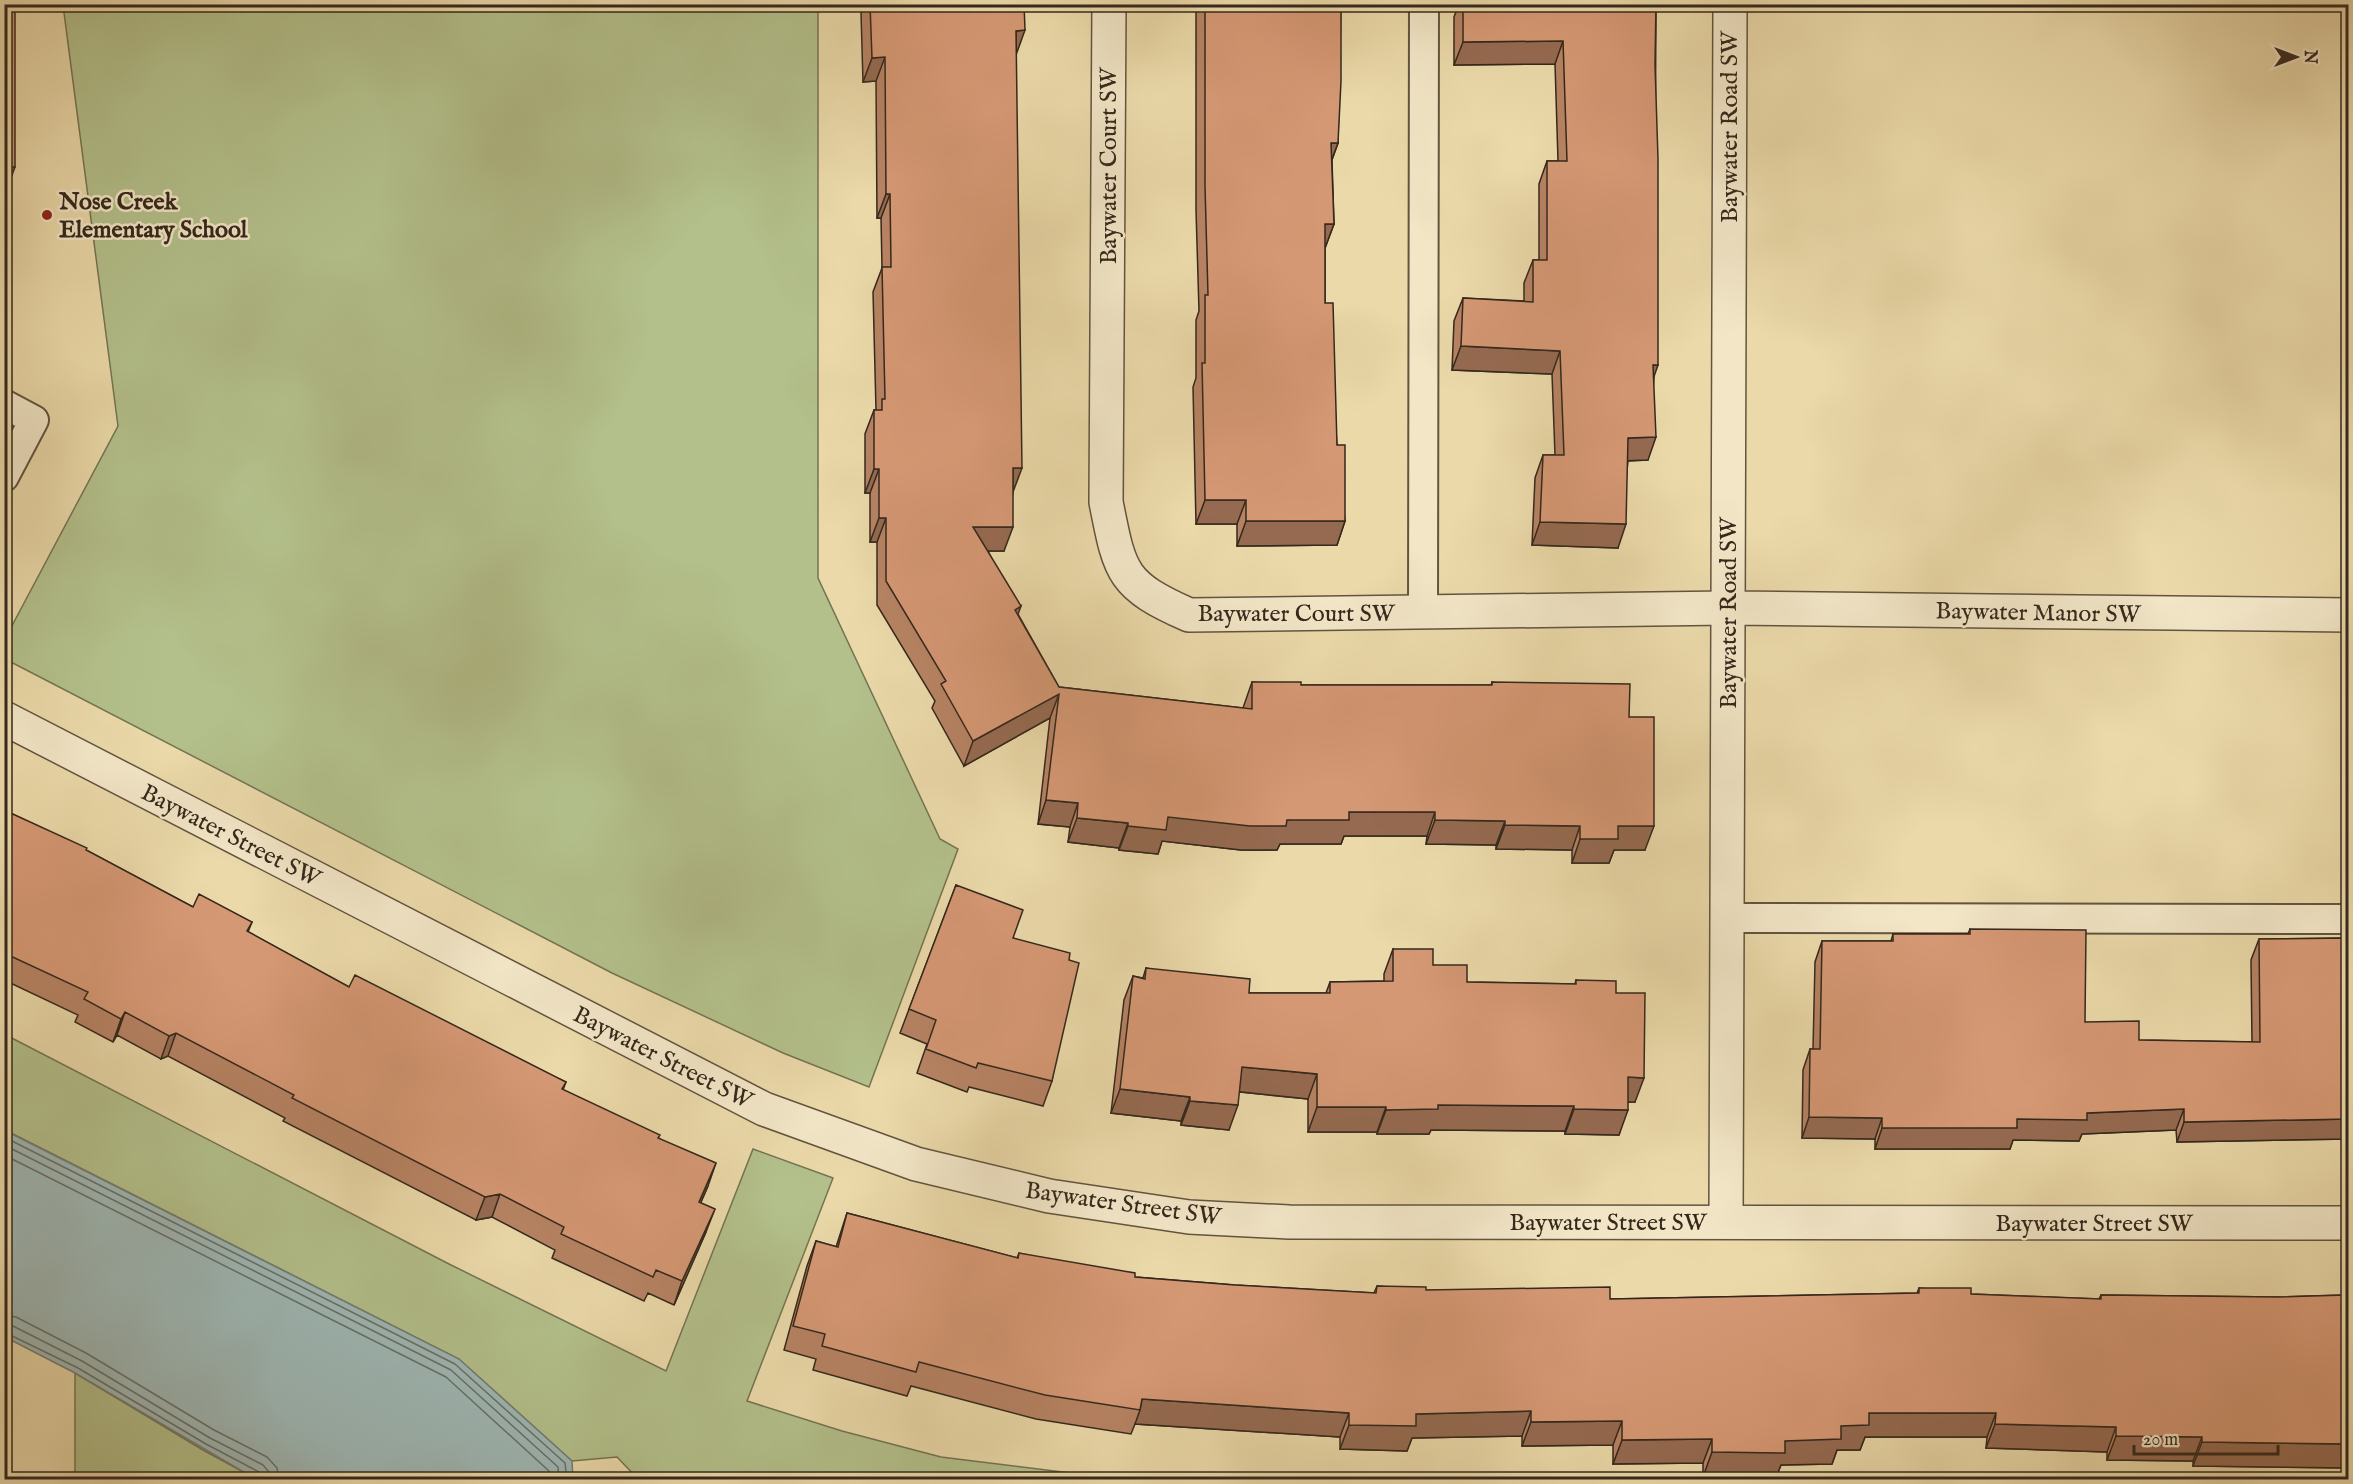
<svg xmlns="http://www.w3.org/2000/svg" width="2353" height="1484" font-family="'IM FELL English',serif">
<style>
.green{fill:#b3c08b;stroke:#747454;stroke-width:1.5}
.water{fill:#9eb7b4;stroke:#747e77;stroke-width:1.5}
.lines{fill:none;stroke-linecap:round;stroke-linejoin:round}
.shore{stroke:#697068;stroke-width:1.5}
.lane-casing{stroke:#62543f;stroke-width:32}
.street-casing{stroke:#62543f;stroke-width:36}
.lane{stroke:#f2e6c7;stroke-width:28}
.street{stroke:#f2e6c7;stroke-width:33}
.wall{fill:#b78364;stroke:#34281c;stroke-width:1.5}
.shaded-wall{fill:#956a51;stroke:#34281c;stroke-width:1.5}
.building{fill:#d59874;stroke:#34281c;stroke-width:1.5}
.poi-dot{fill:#8f2418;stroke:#f2e6c7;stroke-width:2}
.labels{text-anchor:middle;stroke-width:5;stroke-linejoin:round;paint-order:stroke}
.street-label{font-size:24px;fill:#34281c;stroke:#f2e6c7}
.poi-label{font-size:24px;font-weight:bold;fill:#34281c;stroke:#f2e6c7;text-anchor:start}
</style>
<rect width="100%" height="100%" fill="#ebd9a9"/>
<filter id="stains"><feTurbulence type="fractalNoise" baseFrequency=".00333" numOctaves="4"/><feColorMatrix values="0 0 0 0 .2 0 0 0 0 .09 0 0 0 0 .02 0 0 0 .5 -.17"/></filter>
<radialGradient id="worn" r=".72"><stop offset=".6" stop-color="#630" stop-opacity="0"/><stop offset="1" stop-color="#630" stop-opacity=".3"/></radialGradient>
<!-- green -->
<path class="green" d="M63,5H818V578L940,839L958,849L869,1087L783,1053L612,973L5,659V639L118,426Z
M4,1034L449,1264L666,1371L753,1149L833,1178L747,1401L842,1431L941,1457L1119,1479L639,1480L617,1457L572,1461L459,1359L5,1130Z
M75,1373L203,1450L247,1474L265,1479H75Z"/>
<!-- water -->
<path class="water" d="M4,1130L459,1359L572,1461L573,1479H265L247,1474L75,1373L5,1337Z"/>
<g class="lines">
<!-- shore -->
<path class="shore" d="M4,1137L455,1364L565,1463L567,1480
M4,1145L451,1370L558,1467L559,1480
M4,1155L446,1377L549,1471L550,1480
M4,1315L16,1317L86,1353L214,1430L267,1457L277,1468L279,1480
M4,1324L13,1326L82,1361L210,1438L263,1465L269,1472L270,1480
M4,1332L78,1368L206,1444L259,1472L262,1480"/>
<defs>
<path id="lane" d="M4,404L34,420L4,477
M1423,612L1424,4
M1727,918L2348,919"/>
<path id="street" d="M1109,4L1106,502C1120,573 1121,585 1189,615L1727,608L2348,615
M4,718L764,1109L916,1164L1049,1196L1189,1217L1289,1222L2348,1223
M1726,1222L1730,4"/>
</defs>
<!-- lane casing -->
<use href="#lane" class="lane-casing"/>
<!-- street casing -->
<use href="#street" class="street-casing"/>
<!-- lane -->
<use href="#lane" class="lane"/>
<!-- street -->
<use href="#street" class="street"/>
</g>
<!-- wall -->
<path class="wall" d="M864,4H1024L1016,54L1013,492L1004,551H988L1018,614L1059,687L1243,708L1252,682L1301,685H1491L1492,682L1629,717L1645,850H1614L1609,863H1572V850L1496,849V845L1426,844L1427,836H1344L1341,844H1280L1277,850H1241L1162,841L1158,854L1119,850V848L1068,842L1070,827L1038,824L1050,718L964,766L932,708L935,701L877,605V542H870V493H865V434L874,410H876L873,292L882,268L881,218H877L876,81L863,82L861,13Z
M1196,4H1341L1338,143L1332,160L1334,224L1325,248V303L1337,445L1345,521L1337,545L1237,546V524H1196L1193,387L1196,378V320L1199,311L1196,210Z
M1459,4H1656L1654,377L1648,460L1628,461L1618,548L1532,545L1535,478L1543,455H1555L1552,374L1452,370L1454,321L1463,298L1524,301V283L1533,260H1539V184L1547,161H1558L1555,64L1454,65V17Z
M4,810L86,850L193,907L252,922L248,932L349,987L566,1082L563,1090L659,1138L708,1186L701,1202L706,1232L674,1305L648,1293L644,1301L552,1258L555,1250L492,1217L476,1220L283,1121L285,1118L168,1056L161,1059L117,1035L113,1042L75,1022L78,1015L4,980Z
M956,885L1013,938L1069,960L1052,1081L1043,1106L969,1087L967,1092L917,1073L927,1044L900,1033Z
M1970,929L2085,1022L2139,1040L2252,1042L2251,960L2259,939L2349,938V1139L2177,1142L2176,1130L2082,1134L2079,1141L2013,1140L2010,1149H1875V1139L1802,1138L1803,1070L1810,1049H1813L1815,962L1822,941H1891L1893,934H1968Z
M1393,949L1433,965L1467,982L1575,984L1576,980L1616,993L1635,1102H1628L1619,1135L1565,1134V1131L1431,1130L1429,1134H1377V1132H1308V1099L1239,1092L1229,1130L1181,1125V1121L1111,1113L1124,1000L1133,976L1143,978L1146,968L1249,993H1326L1330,982L1384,981V974Z
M847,1213L1017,1258L1019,1253L1135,1277L1235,1285L1374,1293L1377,1286L1426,1290L1610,1299L1917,1293L1919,1288L1971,1294L2099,1299L2101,1295L2277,1297L2343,1295L2346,1287H2349V1468L2193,1466V1461L2107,1460V1452L1986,1448L1987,1437H1865L1860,1450H1837L1832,1464L1781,1465L1776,1477H1703V1463L1613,1464V1445L1522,1446V1436L1412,1438L1407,1451L1340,1449V1437L1135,1424L1131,1434L1036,1419L911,1386L907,1396L813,1370L816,1359L784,1350L807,1266L816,1241L836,1247Z"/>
<!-- shaded-wall -->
<path class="shaded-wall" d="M1025,30L1016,55V31Z
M1563,41L1555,64L1454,65L1463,42Z
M885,57L876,81L863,82L872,58Z
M1331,143H1338L1329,167Z
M4,167H15L4,197Z
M886,194H890L881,218H877Z
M1325,224H1334L1325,248L1316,249Z
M1461,346L1560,351L1552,374L1452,370Z
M1653,365H1658L1650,388Z
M1656,437L1648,460L1620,461L1628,438Z
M1013,468H1022L1013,492Z
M874,469H879L870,493H865Z
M1205,500H1246L1237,524H1196Z
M879,518H886L877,542H870Z
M1246,521H1345L1337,545L1237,546Z
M1540,522L1626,524L1618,548L1532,545Z
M973,527H1013L1004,551H964Z
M1021,606L1012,631L1015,610Z
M1059,694L1050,718L964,766L973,741Z
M1046,800L1078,803L1070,827L1038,824Z
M1349,812H1435L1427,836H1344L1341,844H1280L1277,850H1241L1162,841L1158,854L1119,850L1128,826L1168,817L1287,820Z
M1077,818L1128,823L1119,848L1068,842Z
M1435,820L1505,821L1496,845L1426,844Z
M1505,825L1580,826L1572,850L1496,849Z
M1618,826H1654L1645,850H1614L1609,863H1572L1580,839Z
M125,1012L117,1035L113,1042L121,1019Z
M176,1033L168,1056L161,1059L169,1036Z
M1242,1067L1317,1074L1308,1099L1233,1091Z
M1628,1077L1644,1078L1635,1102H1620Z
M1120,1089L1190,1097L1181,1121L1111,1113Z
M1190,1101L1238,1105L1229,1130L1181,1125Z
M1438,1105L1574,1106L1565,1131L1431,1130L1429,1134H1377L1386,1110Z
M1317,1107H1386L1377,1132H1308Z
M1574,1109L1628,1110L1619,1135L1565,1134Z
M2184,1109L2176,1130L2082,1134L2079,1141L2013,1140L2010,1149H1875L1882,1128L2087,1113Z
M1809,1117L1882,1118L1875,1139L1802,1138Z
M2349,1119V1139L2177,1142L2184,1122Z
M716,1163L708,1186L691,1225L699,1202Z
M500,1194L492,1217L476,1220L485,1197Z
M715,1209L706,1232L674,1305L682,1281Z
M1142,1399L1349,1413L1340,1437L1135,1424L1140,1410Z
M1531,1411L1522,1436L1412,1438L1407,1451L1340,1449L1349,1425L1416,1414Z
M1869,1413H1996L1987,1437H1865L1860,1450H1837L1832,1464L1781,1465L1776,1477H1703L1712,1452L1785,1441L1841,1426Z
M1622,1421L1613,1445L1522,1446L1531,1422Z
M1995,1424L2116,1427L2107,1452L1986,1448Z
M2116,1436L2202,1437L2193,1461L2107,1460Z
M1712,1439L1703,1463L1613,1464L1622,1440Z
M2202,1442L2349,1444V1468L2193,1466Z"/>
<!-- building -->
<path class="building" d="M4,4H15V167H4Z
M870,4H1024L1025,30L1016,31L1022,468H1013V527H973L1021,606L1015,610L1059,687L1252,709V682H1301V685H1492V682L1630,684L1629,717H1654V826H1618V839H1580V826L1505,825V821L1435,820V812H1349V820H1287L1286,826H1250L1168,817L1166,830L1128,826V823L1077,818L1078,803L1046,800L1059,694L973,741L941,684L946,681L886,581V518H879V469H874V410H882V399H885L882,267H891L890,194H886L885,57L872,58Z
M1205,4H1341V81L1338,143H1331L1334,224H1325V303H1333L1337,445H1345V521H1246V500H1205L1202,363H1205V295H1208L1205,186Z
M1463,4H1656L1655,64L1658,159V365H1653L1656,437L1628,438L1626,524L1540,522L1543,455H1564L1560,351L1461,346L1463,298L1533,302V260H1547V161H1567L1563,41L1463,42Z
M4,810L87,848L86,850L193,907L199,894L252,922L247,931L349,987L355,975L566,1082L562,1089L660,1135L658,1138L716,1163L699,1202L715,1209L682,1281L656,1270L653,1277L561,1234L564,1227L500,1194L485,1197L292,1098L294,1095L176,1033L169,1036L125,1012L121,1019L84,999L88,992L4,953Z
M956,885L1023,910L1013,938L1070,953L1069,960L1079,963L1052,1081L978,1063L976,1068L926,1049L936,1020L909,1009Z
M1970,929L2086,930L2085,1022L2139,1021V1040L2260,1042L2259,939L2349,938V1119L2184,1122V1109L2087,1113V1120L2017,1119V1128H1882V1118L1809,1117L1810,1049H1820L1822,941H1893V934H1970Z
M1393,949H1433V965H1467V982L1576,984V980L1616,981V993H1645L1644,1078L1628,1077V1110L1574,1109V1106L1438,1105V1109L1386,1110V1107H1317V1074L1242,1067L1238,1105L1190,1101V1097L1120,1089L1133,976L1145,979L1146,968L1250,979L1249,993H1330V982L1393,981Z
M847,1213L1018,1258L1019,1253L1135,1273V1277L1235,1285L1376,1293L1377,1286L1426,1287V1290L1610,1287V1299L1919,1293V1288H1971V1294L2101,1299V1295L2277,1297L2346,1295V1287H2349V1444L2202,1442V1437L2116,1436V1427L1995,1424L1996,1413H1869V1425L1841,1426V1439L1785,1441V1453L1712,1452V1439L1622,1440V1421L1531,1422V1411L1416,1414V1426L1349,1425V1413L1142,1399L1140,1410L1045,1395L919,1362L916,1372L822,1346L825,1334L793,1326L816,1241L838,1247Z"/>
<!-- markers -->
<circle class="poi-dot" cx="47" cy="215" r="6"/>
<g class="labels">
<!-- street labels -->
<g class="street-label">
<text transform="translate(1729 127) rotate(-90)" y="8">Baywater Road SW</text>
<text transform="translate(1108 166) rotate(-90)" y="8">Baywater Court SW</text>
<text transform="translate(2038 612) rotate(1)" y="8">Baywater Manor SW</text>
<text x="1296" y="621">Baywater Court SW</text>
<text transform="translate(1728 613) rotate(-90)" y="8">Baywater Road SW</text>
<text transform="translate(231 835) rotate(27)" y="8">Baywater Street SW</text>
<text transform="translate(663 1057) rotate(27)" y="8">Baywater Street SW</text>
<text transform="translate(1123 1203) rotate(8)" y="8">Baywater Street SW</text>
<text x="1608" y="1230">Baywater Street SW</text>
<text x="2094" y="1231">Baywater Street SW</text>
</g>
<!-- poi labels -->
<g class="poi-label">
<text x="59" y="209">Nose Creek<tspan x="59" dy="28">Elementary School</tspan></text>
</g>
</g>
<!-- margin -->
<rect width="2353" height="1484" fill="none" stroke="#ebd9a9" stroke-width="24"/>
<rect x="6" y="6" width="2341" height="1472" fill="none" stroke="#34281c" stroke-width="3"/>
<rect x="12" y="12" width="2329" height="1460" fill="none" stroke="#34281c" stroke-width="1.5"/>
<!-- north arrow -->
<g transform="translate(2296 57) rotate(90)" stroke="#f2e6c7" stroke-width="4.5" paint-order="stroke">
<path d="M0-4.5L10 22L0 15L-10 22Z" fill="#34281c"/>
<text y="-9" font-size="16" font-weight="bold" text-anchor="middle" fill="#34281c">N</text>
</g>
<!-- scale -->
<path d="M2134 1445v9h144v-9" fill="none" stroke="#34281c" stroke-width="3"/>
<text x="2143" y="1445" font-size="18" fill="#34281c" stroke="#f2e6c7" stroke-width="4.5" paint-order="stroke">20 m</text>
<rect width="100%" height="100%" filter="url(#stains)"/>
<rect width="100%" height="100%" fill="url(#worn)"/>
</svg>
